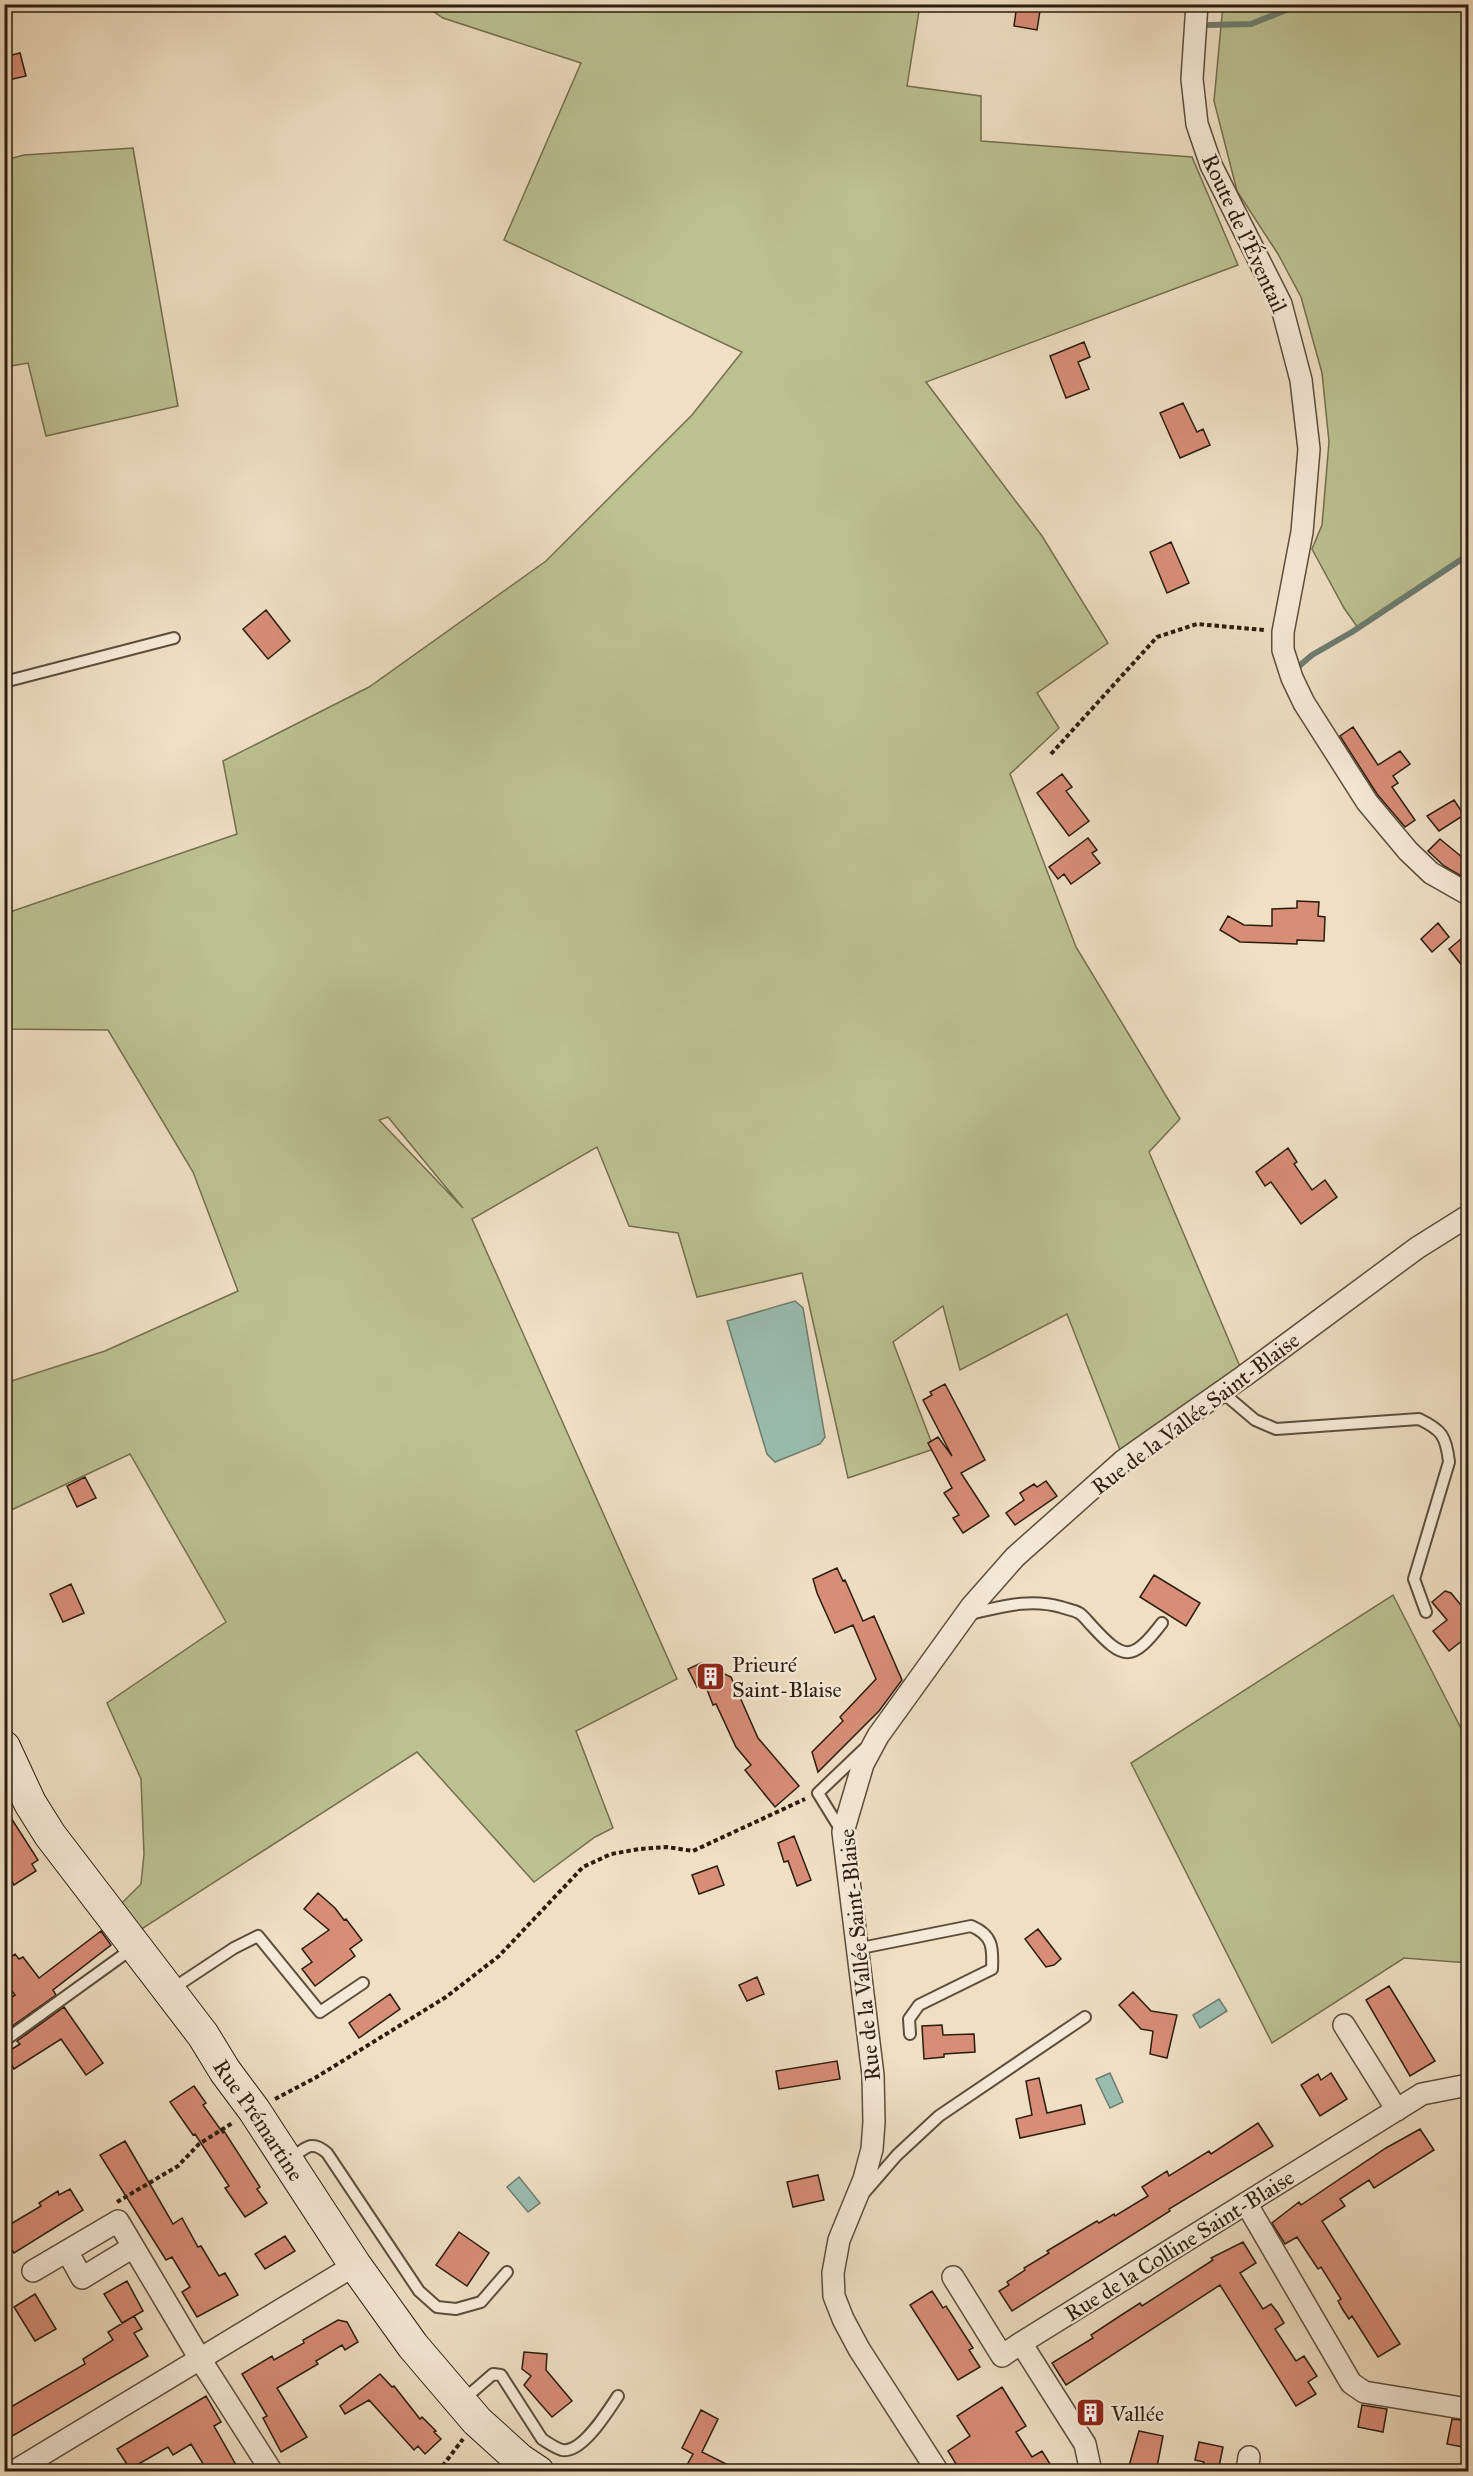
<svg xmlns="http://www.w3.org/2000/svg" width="1473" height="2476" font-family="'IM FELL Great Primer',serif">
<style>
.green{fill:#bcc192;stroke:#746f50;stroke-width:1.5;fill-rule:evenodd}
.water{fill:#9abdb0;stroke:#6e7d70;stroke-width:1.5}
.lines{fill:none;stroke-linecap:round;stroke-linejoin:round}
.stream{stroke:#6e7d70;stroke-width:6}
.building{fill:#d88d77;stroke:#2b1d0f;stroke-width:1.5}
.lane-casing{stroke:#5c4e3c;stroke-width:14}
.street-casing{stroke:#5c4e3c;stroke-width:24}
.secondary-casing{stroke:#2b1d0f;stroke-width:34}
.path{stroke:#2b1d0f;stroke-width:4;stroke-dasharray:4.5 3;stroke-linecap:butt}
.lane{stroke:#f5ead8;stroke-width:10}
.street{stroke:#f5ead8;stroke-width:21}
.secondary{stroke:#f5ead8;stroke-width:32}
.labels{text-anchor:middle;stroke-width:5;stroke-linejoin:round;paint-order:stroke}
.street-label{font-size:22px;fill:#2b1d0f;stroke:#f5ead8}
.poi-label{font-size:22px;fill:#2b1d0f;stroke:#f5ead8;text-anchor:start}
</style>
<rect width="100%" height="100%" fill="#efdfc3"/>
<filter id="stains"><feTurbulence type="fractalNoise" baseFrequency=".00333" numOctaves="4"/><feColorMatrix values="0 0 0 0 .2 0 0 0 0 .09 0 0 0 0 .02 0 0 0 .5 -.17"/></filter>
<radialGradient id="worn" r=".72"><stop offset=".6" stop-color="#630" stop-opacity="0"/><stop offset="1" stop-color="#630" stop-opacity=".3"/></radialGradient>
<!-- green -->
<path class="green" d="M424,5H920L907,86L981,96V141L1192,157L1238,265L926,382L1042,536L1108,643L1037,693L1059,728L1010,774L1076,947L1180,1119L1149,1152L1244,1376L1124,1460L1067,1314L960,1370L943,1306L893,1342L934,1449L848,1478L802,1273L697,1297L678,1233L629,1226L597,1147L472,1219L677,1679L576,1731L613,1828L595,1837L534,1882L417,1752L140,1930L121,1904L141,1884L144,1854L141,1779L107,1703L226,1622L130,1454L5,1513V1383L105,1351L238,1291L193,1172L108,1030L5,1029L4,914L237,834L223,761L369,687L546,561L692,415L742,352L504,240L581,63L443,18ZM388,1117L463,1208L379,1120Z
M1223,5H1468V553L1358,628L1344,608L1312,549L1322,525L1329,442L1322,373L1301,297L1278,254L1237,191L1214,101Z
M133,148L178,406L46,436L28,363L5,367V160L24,155Z
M1393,1595L1468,1742V1963L1404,1958L1272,2043L1131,1763Z"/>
<!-- water -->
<path class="water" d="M795,1301L803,1308L825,1437L820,1444L775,1462L767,1454L727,1321Z
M1219,1999L1227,2011L1200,2028L1193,2015Z
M1110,2073L1123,2102L1110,2108L1096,2079Z
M519,2177L540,2203L528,2212L507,2187Z"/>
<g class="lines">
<!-- stream -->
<path class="stream" d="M1209,25L1251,24L1301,4
M1298,667L1312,655L1352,632L1468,555"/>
</g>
<!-- building -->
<path class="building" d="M1017,4H1041L1037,30L1014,26Z
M20,53L26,76L4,81V57Z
M1084,342L1090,357L1078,362L1089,389L1066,398L1050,356Z
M1183,403L1197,432L1203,429L1210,445L1180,458L1160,413Z
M1171,542L1189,583L1167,593L1150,552Z
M266,610L290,641L268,659L243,629Z
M1353,727L1378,765L1400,751L1410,764L1393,776L1398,783L1392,787L1415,820L1405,827L1377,794L1340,736Z
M1062,774L1072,787L1066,791L1089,821L1069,836L1037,793Z
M1454,800L1464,815L1439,831L1427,816Z
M1088,838L1097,850L1092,853L1100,863L1071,884L1064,874L1058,879L1049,867Z
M1440,839L1468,862V880L1444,866L1428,851Z
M1297,901L1319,902L1318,916L1325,917L1324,941L1297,940V944L1240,942L1220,930L1228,916L1244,925L1272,926V909L1297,908Z
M1438,923L1449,937L1432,952L1421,939Z
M1468,933V973L1449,949Z
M1288,1148L1297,1162L1294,1164L1312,1190L1325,1180L1337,1197L1301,1224L1271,1182L1265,1186L1256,1172Z
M945,1384L985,1460L961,1473L989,1516L963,1533L953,1518L959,1515L944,1493L952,1488L928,1443L938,1437L952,1456L923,1400L932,1395L930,1392Z
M85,1477L96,1498L77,1507L67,1486Z
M1046,1481L1057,1496L1015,1525L1006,1513L1024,1500L1020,1493L1034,1484L1037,1487Z
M837,1568L843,1581L845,1580L863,1621L874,1616L902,1680L879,1711L818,1772L812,1752L843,1721L840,1717L876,1679L853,1625L835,1633L817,1593L813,1579Z
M1154,1575L1200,1603L1186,1626L1140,1597Z
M71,1584L84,1613L63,1622L50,1594Z
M1445,1591L1451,1593L1460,1604L1468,1606V1636L1449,1651L1433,1631L1447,1620L1432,1602Z
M701,1663L731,1677L758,1738L799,1786L775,1807L745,1770L751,1765L736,1747L716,1704L713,1705L706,1687L704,1685L697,1687L688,1669Z
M4,1807L38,1860L32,1864L36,1871L14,1885L4,1870Z
M794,1836L811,1880L797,1886L788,1861L784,1862L778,1843Z
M717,1866L724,1885L699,1894L692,1875Z
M318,1893L335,1908L344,1920L346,1919L362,1940L350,1949L355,1956L315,1986L302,1969L312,1962L302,1949L329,1930L304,1909Z
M1038,1929L1061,1959L1054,1965L1046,1967L1025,1939Z
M101,1931L111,1945L53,1990L56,1995L8,2029L4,2025V2002L15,1995L4,1980V1963L15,1954L19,1959L23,1957L39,1978Z
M757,1977L764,1994L747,2001L739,1985Z
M1389,1986L1435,2061L1410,2076L1366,2000Z
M1133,1992L1151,2011L1177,2015L1167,2058L1150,2054L1153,2031L1141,2029L1119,2005Z
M390,1994L400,2009L359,2038L349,2023Z
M64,2007L103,2063L86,2075L61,2039L14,2069L4,2054L20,2044L17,2041Z
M942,2025L943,2035L974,2034L975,2052L944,2054V2057L924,2059L922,2026Z
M837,2061L840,2079L779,2089L776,2071Z
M1331,2073L1347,2099L1320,2116L1301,2085L1318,2074L1321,2080Z
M1039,2078L1047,2113L1081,2105L1085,2124L1020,2138L1016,2119L1032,2115L1026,2081Z
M194,2086L206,2103L203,2105L223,2133L224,2131L260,2187L257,2189L267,2203L245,2217L225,2188L229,2186L195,2134L193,2135L170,2102Z
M1258,2123L1273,2146L1169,2209L1170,2211L1012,2311L999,2291L1009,2285L1007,2282L1025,2270L1024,2268L1049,2253L1047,2251L1097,2221L1099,2223L1114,2214L1115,2216L1148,2196L1142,2187L1167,2171L1169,2176L1209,2151L1211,2154Z
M1420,2129L1434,2150L1374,2188L1369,2180L1340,2199L1345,2206L1322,2221L1400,2344L1378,2357L1352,2316L1349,2319L1343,2310L1338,2301L1341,2299L1321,2267L1318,2269L1297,2237L1285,2244L1272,2223L1299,2202L1301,2205L1386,2148Z
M125,2141L173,2224L182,2218L198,2247L201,2246L219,2276L225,2273L238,2295L197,2317L182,2292L190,2287L172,2257L166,2260L100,2155Z
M818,2175L824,2200L793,2207L787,2182Z
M70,2189L83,2210L14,2253L4,2238V2228L41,2206L39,2203L58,2191L59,2195Z
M459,2232L489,2253L467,2286L436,2265Z
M285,2236L295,2251L265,2269L255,2254Z
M1243,2242L1256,2263L1240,2273L1263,2309L1271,2304L1278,2313L1284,2323L1275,2329L1296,2361L1304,2356L1317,2376L1308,2382L1316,2394L1296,2406L1220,2285L1066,2385L1052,2363L1093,2338L1091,2335L1123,2314L1140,2303L1142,2306L1213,2260L1211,2258Z
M127,2281L143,2311L122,2323L104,2294Z
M932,2291L943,2308L946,2306L973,2348L969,2350L980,2367L958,2380L910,2305Z
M35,2294L56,2329L35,2341L14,2307Z
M134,2316L142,2329L134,2333L148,2356L4,2441V2411L85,2364L83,2359L113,2340L108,2332Z
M338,2320L347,2322L358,2342L345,2350L342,2345L316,2361L318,2364L277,2388L307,2437L281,2452L263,2418L267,2416L242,2374L272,2356L274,2360L304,2343L303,2340Z
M524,2352L547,2354L546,2370L572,2401L552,2417L524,2385L531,2376L522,2369Z
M380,2374L392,2387L394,2386L420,2419L422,2417L436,2431L434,2432L441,2439L425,2454L418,2446L414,2450L369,2400L345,2414L340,2406Z
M1002,2387L1026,2426L1016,2432L1032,2457L1042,2451L1055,2472H961L948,2451L970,2436L957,2416Z
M206,2396L221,2422L214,2426L240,2472H208L191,2444L173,2455L168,2447L130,2469L117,2449Z
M1362,2405L1387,2409L1383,2432L1358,2427Z
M701,2410L718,2419L702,2452L742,2472H700L687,2465L693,2454L682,2448Z
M1452,2419L1468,2421V2448L1447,2444Z
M1139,2431L1163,2436L1156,2472H1131L1132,2466H1129Z
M1199,2442L1223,2447L1218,2472H1202L1204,2462L1195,2460Z"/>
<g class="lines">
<defs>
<path id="lane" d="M4,682L174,638
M1222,1392L1255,1420L1276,1429L1419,1419C1442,1430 1446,1436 1449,1462L1414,1579L1426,1612
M969,1614C1001,1607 1029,1598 1061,1607C1066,1609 1074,1610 1079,1613C1083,1615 1088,1622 1092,1626C1124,1661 1132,1662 1162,1623
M842,1832L818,1793L864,1749
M856,1949L971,1926C993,1935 993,1948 992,1969L919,2005L909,2019L910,2034
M172,1989L234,1948L258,1936L320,2012L363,1983
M4,2041L133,1948
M290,2160C305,2148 311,2139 327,2153L419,2291L437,2307L456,2309L481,2302L507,2272
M865,2192L897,2155L939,2116L1085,2017
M463,2400L493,2374L501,2375L542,2439C548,2443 555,2448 562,2450C582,2454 608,2411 618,2396"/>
<path id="street" d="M1197,4L1192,79L1197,124L1211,165L1281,304L1301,380L1309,449L1302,532L1283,632V650L1292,678L1304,703L1367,802L1408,851L1431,873L1468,894
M1344,2025L1397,2110
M1246,2203L1351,2383L1364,2392L1468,2409
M67,2251L82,2278L133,2247
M33,2271L118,2221L200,2359L272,2472
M953,2277L1002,2356L1021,2343
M13,2472L355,2265
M938,2472L859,2349L843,2319L834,2296L833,2273L839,2240L864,2179L872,2149L874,2122L873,2075L843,1832L863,1764L878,1736L971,1607L1015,1557L1124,1460L1244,1376L1417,1248L1468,1216
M1091,2472L1085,2444L1021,2343L1422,2094L1468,2085
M1247,2472L1249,2457"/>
<g id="secondary">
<path id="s1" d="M4,1747L30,1803L50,1835L203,2035L225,2071L254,2110L355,2265L413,2346L477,2421L520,2460L538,2472"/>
</g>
</defs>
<!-- lane casing -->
<use href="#lane" class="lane-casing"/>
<!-- street casing -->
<use href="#street" class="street-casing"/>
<!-- secondary casing -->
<use href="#secondary" class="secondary-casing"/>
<!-- path -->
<path class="path" d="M1051,754L1157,637L1197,624L1264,630
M275,2099L315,2078L446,1997L499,1956L583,1867L611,1854L640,1849L667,1847L693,1851L805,1799
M117,2202L178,2166L199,2144L234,2122
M438,2472L463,2439"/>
<!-- lane -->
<use href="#lane" class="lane"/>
<!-- street -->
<use href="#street" class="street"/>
<!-- secondary -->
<use href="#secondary" class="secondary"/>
</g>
<!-- icons -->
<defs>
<symbol id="building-square" viewBox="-11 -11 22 22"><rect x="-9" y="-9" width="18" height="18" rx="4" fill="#8f2418" stroke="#f5ead8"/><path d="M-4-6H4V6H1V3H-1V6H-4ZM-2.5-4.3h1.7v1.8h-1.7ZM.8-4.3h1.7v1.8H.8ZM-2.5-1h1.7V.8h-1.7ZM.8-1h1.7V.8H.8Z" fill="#fff"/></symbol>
</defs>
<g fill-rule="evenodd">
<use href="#building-square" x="694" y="1660" width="33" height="33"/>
<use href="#building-square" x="1074" y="2396" width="33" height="33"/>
</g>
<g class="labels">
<!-- street labels -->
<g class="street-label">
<text transform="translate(1245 233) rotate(65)" y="8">Route de l'Éventail</text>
<text transform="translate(1195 1413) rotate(-37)" y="8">Rue de la Vallée Saint-Blaise</text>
<text transform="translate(859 1955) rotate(-96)" y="8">Rue de la Vallée Saint-Blaise</text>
<text dy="8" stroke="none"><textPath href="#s1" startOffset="453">Rue Prémartine</textPath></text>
<text transform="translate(1179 2245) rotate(-32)" y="8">Rue de la Colline Saint-Blaise</text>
</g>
<!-- poi labels -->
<g class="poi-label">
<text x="732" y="1672">Prieuré<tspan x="732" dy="25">Saint-Blaise</tspan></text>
<text x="1111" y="2421">Vallée</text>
</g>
</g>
<!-- margin -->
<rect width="1473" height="2476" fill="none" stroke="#efdfc3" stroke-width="24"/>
<rect x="6" y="6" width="1461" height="2464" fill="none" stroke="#2b1d0f" stroke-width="3"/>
<rect x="12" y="12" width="1449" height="2452" fill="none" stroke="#2b1d0f" stroke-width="1.5"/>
<rect width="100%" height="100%" filter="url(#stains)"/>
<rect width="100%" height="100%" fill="url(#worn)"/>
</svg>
